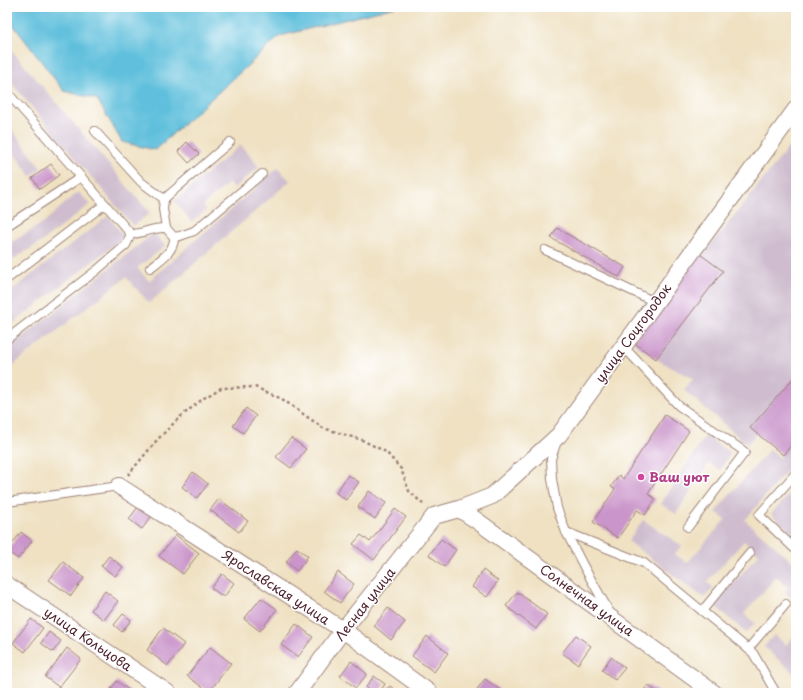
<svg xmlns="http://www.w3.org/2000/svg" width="803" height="700" font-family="'Playpen Sans',sans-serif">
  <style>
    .industrial { fill: #cfbdcf }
    .water { fill: #5ebfdc; stroke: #546f84 }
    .building { fill: #ca95ca }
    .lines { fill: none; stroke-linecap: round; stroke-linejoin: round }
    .lane-casing { stroke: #9c8076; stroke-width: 10 }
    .street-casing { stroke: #9c8076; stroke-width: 18 }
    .path { stroke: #9c8076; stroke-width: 2.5; stroke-dasharray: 3 3; stroke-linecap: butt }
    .lane { stroke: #fff; stroke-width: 8 }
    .street { stroke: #fff; stroke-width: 16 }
    .hotel-dot { fill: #d1479c; stroke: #fff; stroke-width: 1.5 }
    .labels { text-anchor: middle; stroke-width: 3; stroke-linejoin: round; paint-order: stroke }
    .street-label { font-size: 13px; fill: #4a1f2b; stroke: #fff }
    .hotel-label { font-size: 13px; font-weight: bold; fill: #b23c85; stroke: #fff; text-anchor: start }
  </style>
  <rect width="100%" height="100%" fill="#fff"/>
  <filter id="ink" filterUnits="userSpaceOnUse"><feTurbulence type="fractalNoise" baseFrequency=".025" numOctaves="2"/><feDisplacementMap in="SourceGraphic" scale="8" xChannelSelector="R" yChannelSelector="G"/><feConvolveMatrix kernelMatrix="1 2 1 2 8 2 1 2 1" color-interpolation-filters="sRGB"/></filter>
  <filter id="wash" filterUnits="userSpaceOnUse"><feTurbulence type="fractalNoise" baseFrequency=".012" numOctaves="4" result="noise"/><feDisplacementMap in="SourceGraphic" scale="16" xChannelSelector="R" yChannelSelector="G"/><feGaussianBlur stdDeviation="0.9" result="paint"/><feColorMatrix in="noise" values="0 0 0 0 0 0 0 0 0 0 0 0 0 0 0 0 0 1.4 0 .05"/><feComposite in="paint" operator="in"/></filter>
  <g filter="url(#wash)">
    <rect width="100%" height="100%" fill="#efe1c2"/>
    <g class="industrial">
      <path d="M7 45 150 213 133 226 7 78Z"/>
      <path d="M7 123 41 168 31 176 7 144Z"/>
      <path d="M793 142 796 145V460L745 520 796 565V602L785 592 788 587 776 577 744 614 755 623 746 633 714 605 759 554 744 541 707 582 714 588 704 598 628 541 643 520 682 546 675 554 687 563 725 520 716 511 770 449 780 458 782 455 757 433 747 444 684 390 693 379 656 359 633 342Z"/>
      <path d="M241 145 259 167 234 188 229 183 203 205 206 210 192 222 174 201Z"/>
      <path d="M278 168 290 181 149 303 126 277 7 370V349L154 233 165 246 137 268 149 281Z"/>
      <path d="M78 192 90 204 41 242 7 263V245L43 223Z"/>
      <path d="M108 216 124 237 7 328V294Z"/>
      <path d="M705 436 731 453 720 470 709 463 676 514 661 504Z"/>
      <path d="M796 487V537L771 514Z"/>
      <path d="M796 634V675L764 647 774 635 786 645Z"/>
    </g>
    <path class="water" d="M7 7H395L280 36 155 150 122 142 97 99 64 91 7 17Z"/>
    <g id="blocks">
      <g class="building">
        <path d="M187 142 199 154 189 163 178 151Z"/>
        <path d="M51 164 59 175 40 189 32 178Z"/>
        <path d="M557 228 625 267 619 277 551 238Z"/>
        <path d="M700 254 723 271 656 359 633 342Z"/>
        <path d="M796 375V440L783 455 750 428Z"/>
        <path d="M246 408 256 416 243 433 233 426Z"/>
        <path d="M665 415 689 431 648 494 656 499 645 515 637 510 618 538 593 522 615 489 611 487 619 475 623 479Z"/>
        <path d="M291 438 306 449 291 468 276 457Z"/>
        <path d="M193 472 208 484 197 498 182 487Z"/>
        <path d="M348 475 359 482 346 500 336 493Z"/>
        <path d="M369 491 386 503 375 519 358 507Z"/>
        <path d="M219 499 248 521 239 532 210 510Z"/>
        <path d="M138 507 151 517 142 529 129 519Z"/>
        <path d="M395 509 406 517 374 560 353 544 361 535 370 542Z"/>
        <path d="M21 532 32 541 18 559 7 551Z"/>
        <path d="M176 535 199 553 183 574 159 556Z"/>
        <path d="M441 539 456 550 444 567 429 555Z"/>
        <path d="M297 548 308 556 297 571 286 562Z"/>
        <path d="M109 556 123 567 115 576 101 566Z"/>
        <path d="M63 562 84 578 71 596 49 580Z"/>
        <path d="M483 570 498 581 487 597 472 587Z"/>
        <path d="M338 572 354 584 340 603 324 591Z"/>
        <path d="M222 574 234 583 224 597 211 588Z"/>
        <path d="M105 591 118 601 104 620 91 610Z"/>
        <path d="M517 592 547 614 536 629 506 606Z"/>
        <path d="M261 598 277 609 260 631 244 619Z"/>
        <path d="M388 608 405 622 391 640 374 626Z"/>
        <path d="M123 614 131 620 122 632 114 625Z"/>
        <path d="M31 619 43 628 25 652 13 643Z"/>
        <path d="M296 624 313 637 298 657 281 645Z"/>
        <path d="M163 628 184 644 168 666 147 650Z"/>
        <path d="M49 632 61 641 53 652 41 643Z"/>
        <path d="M576 635 591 646 578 664 562 653Z"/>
        <path d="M427 636 448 653 434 672 412 656Z"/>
        <path d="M210 647 231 663 209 692 187 676Z"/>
        <path d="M67 648 81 659 59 687 45 677Z"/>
        <path d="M611 657 625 668 615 680 602 670Z"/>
        <path d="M351 661 367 674 356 688 340 676Z"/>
        <path d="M374 676 385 684 379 693H373L366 687Z"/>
        <path d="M485 679 499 689 496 693H474Z"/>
        <path d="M117 681 130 691 128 693H108Z"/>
        <path d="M648 685 659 693H642Z"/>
        <path d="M390 686 399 693H385Z"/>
      </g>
    </g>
  </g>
  <g filter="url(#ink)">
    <use href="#blocks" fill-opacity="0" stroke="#9c8076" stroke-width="1"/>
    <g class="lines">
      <g class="lane-casing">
        <g id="lane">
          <path d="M7 92 131 234C143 234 153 227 166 228L174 237C175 251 160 260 150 268"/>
          <path d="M95 131 141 182 164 199"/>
          <path d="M7 226 81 177"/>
          <path d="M166 228 163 209 164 199 230 142"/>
          <path d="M174 237 180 236 194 231 262 174"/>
          <path d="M545 250 655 302"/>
          <path d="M7 279 105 204"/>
          <path d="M7 339 97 270 126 245 131 234"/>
          <path d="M623 346 679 406 745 452 688 527"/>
          <path d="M557 441 551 459 552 479 557 508 566 532 584 567 610 613"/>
          <path d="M796 473 759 515 796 550"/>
          <path d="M7 502 119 486"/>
          <path d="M566 532 644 563 753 653 776 693"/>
          <path d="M702 611 750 553"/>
          <path d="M748 649 786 604"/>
        </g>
      </g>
      <g class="street-casing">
        <g id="street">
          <path d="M119 486 343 630 430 693"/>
          <path d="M459 509 476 520 714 693"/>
          <path d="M7 585 168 693"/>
          <path d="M297 693 343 630 434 516 459 509 492 496 559 435 796 109"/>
        </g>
      </g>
      <path class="path" d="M128 475 157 440 180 417 204 398 221 388 255 387 282 399 323 428 362 440 386 452 401 469 409 491 424 505"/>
      <use href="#lane" class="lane"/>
      <use href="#street" class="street"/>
    </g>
  </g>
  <circle class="hotel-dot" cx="641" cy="477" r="4"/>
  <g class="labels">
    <g class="street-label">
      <text transform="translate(633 333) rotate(-54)" y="5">улица Соцгородок</text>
      <text transform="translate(276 587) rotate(33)" y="5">Ярославская улица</text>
      <text transform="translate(587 600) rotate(36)" y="5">Солнечная улица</text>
      <text transform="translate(365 604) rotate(-52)" y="5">Лесная улица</text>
      <text transform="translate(88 639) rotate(34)" y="5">улица Кольцова</text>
    </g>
    <g class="hotel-label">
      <text x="649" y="482">Ваш уют</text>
    </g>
  </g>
  <rect width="803" height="700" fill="none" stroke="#fff" stroke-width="24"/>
</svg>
